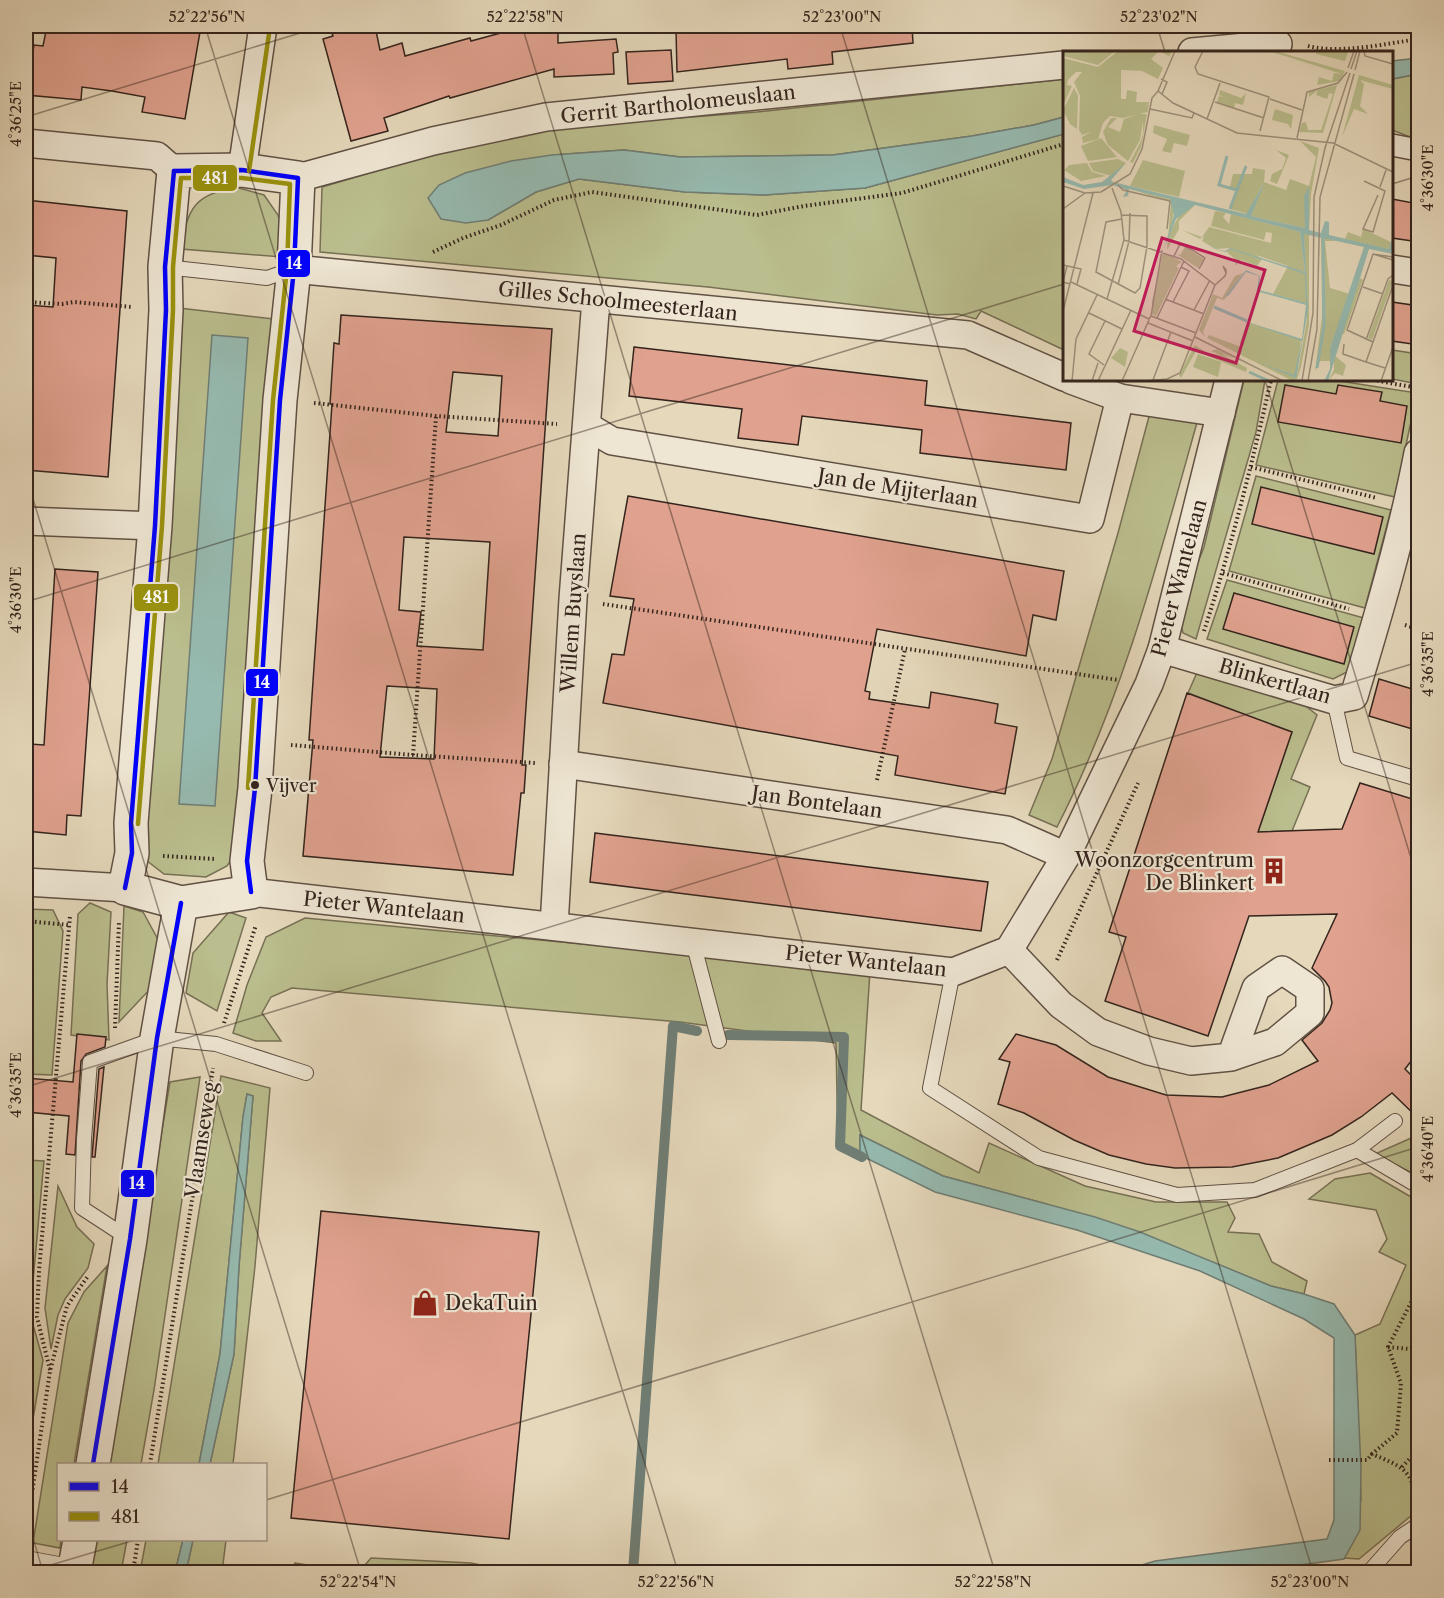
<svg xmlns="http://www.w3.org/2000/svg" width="1444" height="1598" font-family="'Libre Caslon Text',serif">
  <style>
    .green { fill: #babd8d; stroke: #777055; stroke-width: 1.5 }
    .water { fill: #96bab0; stroke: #6f7e75; stroke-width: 1.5 }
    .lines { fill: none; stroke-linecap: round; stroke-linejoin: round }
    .stream { stroke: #6f7e75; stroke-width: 10 }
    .building { fill: #e0a28f; stroke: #34241d; stroke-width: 1.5; fill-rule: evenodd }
    .service-casing { stroke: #605144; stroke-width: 16 }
    .pedestrian-casing { stroke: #605144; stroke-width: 24 }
    .minor-casing { stroke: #605144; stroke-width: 30 }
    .tertiary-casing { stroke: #605144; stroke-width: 36 }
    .path { stroke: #34241d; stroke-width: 4; stroke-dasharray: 1.5 3; stroke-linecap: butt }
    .service { stroke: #eee6d3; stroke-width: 14 }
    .pedestrian { stroke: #eee6d3; stroke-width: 21 }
    .minor { stroke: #eee6d3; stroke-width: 27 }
    .tertiary { stroke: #eee6d3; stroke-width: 33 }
    .bus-1-casing { stroke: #eee6d3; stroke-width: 9 }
    .bus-2-casing { stroke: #eee6d3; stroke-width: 9 }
    .bus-1 { stroke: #00f; stroke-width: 4.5 }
    .bus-2 { stroke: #9a920e; stroke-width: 4.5 }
    .ticks { fill: none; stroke: #34241d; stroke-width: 1.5; stroke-opacity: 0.45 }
    .bus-dot { fill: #34241d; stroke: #eee6d3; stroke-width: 2 }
    .labels { text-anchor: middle; stroke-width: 4.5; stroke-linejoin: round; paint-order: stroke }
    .bus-label { font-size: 18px; fill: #34241d; stroke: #eee6d3; text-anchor: start }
    .street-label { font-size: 20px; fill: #34241d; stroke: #eee6d3 }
    .poi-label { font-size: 20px; fill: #34241d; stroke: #eee6d3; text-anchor: end }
    .inset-river { fill: none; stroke: #96bab0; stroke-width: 3 }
    .inset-road { fill: none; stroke: #9e907c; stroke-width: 1.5 }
    .view { fill: #c2185b; fill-opacity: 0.15; stroke: #c2185b; stroke-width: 3 }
    .inset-edge { fill: none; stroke: #34241d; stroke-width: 3 }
    .line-badge { stroke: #eee6d3; stroke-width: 2 }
    .badge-label { font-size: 16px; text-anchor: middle; font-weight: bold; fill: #fff }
    .neatline { fill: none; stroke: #34241d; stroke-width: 2 }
    .ticks-label { font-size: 15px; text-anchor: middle; fill: #34241d }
  </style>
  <rect width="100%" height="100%" fill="#e5d8bb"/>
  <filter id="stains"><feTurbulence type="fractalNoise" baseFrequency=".00333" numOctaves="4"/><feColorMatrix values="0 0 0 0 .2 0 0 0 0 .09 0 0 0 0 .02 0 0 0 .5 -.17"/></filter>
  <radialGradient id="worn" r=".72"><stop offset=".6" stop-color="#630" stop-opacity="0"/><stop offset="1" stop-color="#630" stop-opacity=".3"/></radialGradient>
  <g class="green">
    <path d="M1418 74V140L1392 130V79Z"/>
    <path d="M1064 79V117L1034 125 972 136 833 155 680 157 624 150 552 155 488 220 536 192 579 179 685 192 764 195 865 188 1064 134V350L981 311 976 319 958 314 937 315 708 287 320 252 322 187 511 131 757 112Z"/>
    <path d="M239 188 264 195 278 215 282 229V257L181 249C187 209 195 192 239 188Z"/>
    <path d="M179 308 282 320 240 847 227 866 206 877 164 874 142 857Z"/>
    <path d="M1392 350 1418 354V384L1392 379Z"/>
    <path d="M1244 380H1265L1256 432 1196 639 1183 633 1178 614 1204 547Z"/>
    <path d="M1278 380H1333L1417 393 1395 497 1256 465Z"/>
    <path d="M1151 409 1198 419C1159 558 1123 698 1057 827L1029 815 1052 759 1118 533Z"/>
    <path d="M1256 476 1391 510 1365 608 1229 571Z"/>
    <path d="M1227 580 1364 618 1349 671 1333 679 1207 639Z"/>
    <path d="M1199 668 1297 699 1317 715 1291 779 1310 787 1292 831 1258 832 1292 732 1188 693Z"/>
    <path d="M90 903 111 912 107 984 109 1040 71 1035 78 914Z"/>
    <path d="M124 906 143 912 161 945 154 985 119 1022Z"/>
    <path d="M26 909 53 910 63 931 52 1075 26 1074Z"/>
    <path d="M229 912 246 918 217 1011 186 993 193 953Z"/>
    <path d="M305 918 870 971 861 1110 979 1173 989 1143 1085 1186 1156 1202H1227L1235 1218 1228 1232 1259 1234 1272 1262 1307 1281 1304 1294 1271 1286 1212 1262 1043 1203 943 1176 860 1135V1155L838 1149 836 1043 680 1022 292 988 271 997 262 1013 281 1041H256L233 1033 247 985 266 937Z"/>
    <path d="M221 1076 270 1088 255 1266 233 1464H210L234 1354 239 1266 253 1096 247 1094 243 1117 220 1354 199 1464H158Z"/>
    <path d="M200 1077 154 1390 141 1464H107L170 1082Z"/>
    <path d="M1418 1135V1176L1375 1154Z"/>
    <path d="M26 1160 44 1161 30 1314 43 1360 26 1460Z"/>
    <path d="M1370 1173 1418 1201V1510L1359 1559 1344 1558 1361 1500 1355 1335 1380 1324 1406 1265 1379 1252 1387 1239 1376 1210 1309 1199 1335 1179Z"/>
    <path d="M58 1186 77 1227 94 1244 88 1268 65 1299 58 1315 51 1349 45 1308Z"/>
    <path d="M107 1266 74 1464H58V1540H61L60 1548 33 1543 68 1323 84 1292Z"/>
    <path d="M95 1540H127L121 1572H90Z"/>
    <path d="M146 1540H183L175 1572H140Z"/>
    <path d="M193 1540H226L222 1572H186Z"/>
    <path d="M371 1558 471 1563 515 1572H586H359Z"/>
    <path d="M295 1563 350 1572H290Z"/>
  </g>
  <g class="water">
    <path d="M1418 58V74L1392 79V61Z"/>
    <path d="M1064 117V134L865 188 764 195 685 192 579 179 536 192 488 220 466 223 441 219 428 198 439 185 465 173 511 161 552 155 624 150 680 157 833 155 972 136 1034 125Z"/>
    <path d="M212 335 248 338 215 806 179 804Z"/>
    <path d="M247 1094 253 1096 239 1266 234 1354 210 1464H199L220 1354 243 1117Z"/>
    <path d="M860 1135 943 1176 1095 1217 1140 1232 1271 1286 1304 1294 1334 1304 1355 1335 1361 1469 1360 1530 1344 1559 1249 1572H1136L1142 1565 1155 1561 1327 1539 1334 1520V1338L1304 1319 1200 1271 1077 1230 935 1192 860 1155Z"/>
    <path d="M183 1540H193L186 1572H175Z"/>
  </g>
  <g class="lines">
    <g class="stream">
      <path d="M728 1035 844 1037 840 1146 862 1157"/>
      <path d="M633 1572 673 1026 697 1031"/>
    </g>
  </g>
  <g class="building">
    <path d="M47 26H85L111 30 112 26H201L185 119 142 112 145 97 112 91 82 87 81 100 26 95V57L32 58 34 45 43 46Z"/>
    <path d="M329 26H375L380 50 402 43 405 56 470 38 471 41 527 26H558V43L616 39 618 52 613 53 614 74 554 77V69L450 98 449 96 384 118 388 131 351 141 323 39 333 36Z"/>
    <path d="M693 26H734L735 32 796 26H912L913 43 832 52 833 64 788 69 787 59 677 72 676 30 693 29Z"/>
    <path d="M671 50 673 81 628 84 626 52Z"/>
    <path d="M1392 199 1419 204V242L1392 238Z"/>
    <path d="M26 200 127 211 108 477 26 470V327L27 305 53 307 56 258 26 255Z"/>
    <path d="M1392 302 1419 306V345L1392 341Z"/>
    <path d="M341 315 552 329 522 765H526L524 793H521L513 875 303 856 313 740H309L332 404H330L334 343 339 344ZM453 372 502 376 498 436 446 432ZM404 537 490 542 483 650 417 646 421 612 399 610ZM387 686 437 689 434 759 380 757Z"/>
    <path d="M634 347 927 381 925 405 1071 423 1066 470 920 453 922 430 802 416 798 445 738 438 742 409 629 396Z"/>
    <path d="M1285 385 1336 394 1338 385 1382 392 1380 401 1407 406 1401 443 1278 422Z"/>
    <path d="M1261 487 1383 517 1374 554 1252 524Z"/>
    <path d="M628 496 1064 571 1056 620 1033 615 1026 656 877 629 865 691 870 692 869 699 929 708 931 692 977 700 998 704 995 723 1017 727 1005 794 895 775 898 756 603 703 612 654 624 655 634 599 610 596Z"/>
    <path d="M55 569 98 572 81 816 67 815 66 835 26 831V788L30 744 44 745Z"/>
    <path d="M1234 593 1354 627 1344 664 1223 629Z"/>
    <path d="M1379 679 1419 691V731L1369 716Z"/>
    <path d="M1187 693 1292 732 1258 832 1342 829 1360 783 1419 801V1051L1405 1069 1419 1083V1119L1392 1093 1361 1117 1332 1135 1278 1158 1232 1167 1175 1168 1146 1164 1109 1155 1074 1140 1024 1113 998 1104 1010 1062 999 1059 1016 1034 1056 1045 1108 1077 1166 1095 1222 1097 1269 1085 1318 1061 1302 1040 1322 1023 1330 1010 1332 1003 1329 987 1325 981 1312 968 1337 914 1249 916 1208 1036 1105 1001 1126 937 1109 932Z"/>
    <path d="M595 833 988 882 981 931 590 882Z"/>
    <path d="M77 1034 106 1037 105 1047 86 1054 81 1061 75 1155 66 1154 69 1116 26 1112V1078L73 1082Z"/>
    <path d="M104 1067 95 1157H92L99 1069Z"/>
    <path d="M321 1211 539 1232 509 1539 291 1518Z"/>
  </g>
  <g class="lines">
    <g class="service-casing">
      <g id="service">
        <path d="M165 267 267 278 293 269"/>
        <path d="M1334 700 1347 758 1418 779"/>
        <path d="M693 942 719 1041"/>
        <path d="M953 972 930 1088 1039 1158 1177 1195 1255 1190 1357 1150 1395 1121"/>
        <path d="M1357 1150 1418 1186"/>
        <path d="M128 1238 82 1208 84 1139 90 1062 157 1038 216 1044 306 1073"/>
        <path d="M26 1558 75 1567"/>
        <path d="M1369 1572 1400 1537 1418 1525"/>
      </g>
    </g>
    <g class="pedestrian-casing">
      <path id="pedestrian" d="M1392 145 1418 150"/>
    </g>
    <g class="minor-casing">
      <g id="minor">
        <path d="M1192 52 1278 44"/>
        <path d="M26 143 157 156 174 171"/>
        <path d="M242 170 263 26"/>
        <path d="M298 178 433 141 546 117 1064 65"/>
        <path d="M294 269 968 335 1064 377"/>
        <path d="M1392 269 1418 273"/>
        <path d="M1071 380 1120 398 1221 413"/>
        <path d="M587 426 612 441 1090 519 1120 398"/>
        <path d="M26 521 155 526"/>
        <path d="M1162 649 1334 700 1354 696C1378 616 1402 536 1418 453"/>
        <path d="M563 764 1007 830 1066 856"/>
        <path d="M26 882 125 888"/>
        <path d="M251 892 953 972 1009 950 1066 856 1149 684 1162 649 1229 380"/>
        <path d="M554 926 573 599 596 299"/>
        <path d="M1009 950 1061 1005 1098 1032 1149 1051 1191 1061 1231 1057 1275 1042 1310 1013V989L1282 970 1256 988 1231 1057"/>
      </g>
    </g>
    <g class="tertiary-casing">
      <g id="tertiary">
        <path d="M242 170 298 178 294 269 280 400 255 788 247 861 251 892 181 903 125 888 132 853 131 823 155 526 166 310 165 267 174 171Z"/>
        <path d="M93 1464 130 1239 157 1038 181 903"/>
        <path d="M74 1572 80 1540"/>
      </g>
    </g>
    <g class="path">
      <path d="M1308 46C1341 54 1385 44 1418 39"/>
      <path d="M433 252 463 238 501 225 554 200 592 192 757 215 804 206 902 193 1064 144"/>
      <path d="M26 302 62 304 74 302 132 307"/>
      <path d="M1373 380 1418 388"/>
      <path d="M314 403 436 416 557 424"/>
      <path d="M1251 467 1377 498"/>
      <path d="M1223 573 1349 609"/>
      <path d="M603 604 1118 680"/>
      <path d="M1405 625 1418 629"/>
      <path d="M1204 631C1231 548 1252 464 1271 380"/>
      <path d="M291 745 413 755 535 763"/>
      <path d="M413 755 436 416"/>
      <path d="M877 780 905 649"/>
      <path d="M163 856 215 859"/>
      <path d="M26 921 69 925"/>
      <path d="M1057 960 1138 783"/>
      <path d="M224 1023 256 925"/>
      <path d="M115 1028 119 921"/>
      <path d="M1388 1347 1410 1349 1418 1345"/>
      <path d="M50 1370 37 1317 39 1271 70 916"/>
      <path d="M1329 1460H1367L1372 1454"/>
      <path d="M150 1464 213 1068"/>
      <path d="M1402 1467 1418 1450"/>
      <path d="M1416 1504C1414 1469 1400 1466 1372 1454L1397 1433 1401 1383 1388 1347 1418 1289"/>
      <path d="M26 1534 50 1371 67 1306 88 1276"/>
      <path d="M133 1572 138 1540"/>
    </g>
    <use href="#service" class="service"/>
    <use href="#pedestrian" class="pedestrian"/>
    <use href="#minor" class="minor"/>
    <use href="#tertiary" class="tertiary"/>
    <g class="bus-1-casing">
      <g id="bus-1">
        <path d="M174 171 242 170 298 178 294 269 280 400 255 788 247 861 251 892"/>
        <path d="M125 888 132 853 131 823 155 526 166 310 165 267 174 171"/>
        <path d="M93 1464 130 1239 157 1038 181 903"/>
      </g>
    </g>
    <g class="bus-2-casing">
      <g id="bus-2">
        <path d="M249 171 270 27"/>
        <path d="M138 824 162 526 173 310V267L181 178H242L290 184 287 268 273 400 248 788"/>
      </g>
    </g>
    <use href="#bus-1" class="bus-1"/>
    <use href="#bus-2" class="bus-2"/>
  </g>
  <path class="ticks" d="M205 26 678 1572M522 26 995 1572M840 26 1313 1572M1157 26 1165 52M26 117 323 26M1392 184 1418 176M1265 380 1418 881M26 476 361 1572M26 602 1064 284M26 1087 1418 662M266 1500 1418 1147M26 1514 43 1572M27 1572 135 1540"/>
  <defs>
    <g id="building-bare" transform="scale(2.07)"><path d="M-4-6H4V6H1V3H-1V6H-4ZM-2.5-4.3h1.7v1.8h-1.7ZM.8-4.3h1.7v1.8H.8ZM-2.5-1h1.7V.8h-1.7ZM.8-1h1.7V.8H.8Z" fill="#8f2418" stroke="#eee6d3" stroke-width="2.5" paint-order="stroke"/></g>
    <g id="shop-bare" transform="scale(2.07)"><path d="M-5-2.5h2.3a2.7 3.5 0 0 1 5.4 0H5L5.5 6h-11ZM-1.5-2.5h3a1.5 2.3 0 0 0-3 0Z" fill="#8f2418" stroke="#eee6d3" stroke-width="2.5" paint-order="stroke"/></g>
  </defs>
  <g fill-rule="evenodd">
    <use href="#building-bare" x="1274" y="871"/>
    <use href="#shop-bare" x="425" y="1303"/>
  </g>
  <circle class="bus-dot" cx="255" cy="785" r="5"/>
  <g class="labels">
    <g class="bus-label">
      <text x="266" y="792">Vijver</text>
    </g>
    <g class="street-label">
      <text transform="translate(678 104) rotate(-6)" y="7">Gerrit Bartholomeuslaan</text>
      <text transform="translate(618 301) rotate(6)" y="7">Gilles Schoolmeesterlaan</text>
      <text transform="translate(898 488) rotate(9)" y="7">Jan de Mijterlaan</text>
      <text transform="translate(1179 578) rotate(-75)" y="7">Pieter Wantelaan</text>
      <text transform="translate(573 613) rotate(-86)" y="7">Willem Buyslaan</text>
      <text transform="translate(1275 681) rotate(16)" y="7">Blinkertlaan</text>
      <text transform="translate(817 802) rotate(8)" y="7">Jan Bontelaan</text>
      <text transform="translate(384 907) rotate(6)" y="7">Pieter Wantelaan</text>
      <text transform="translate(866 961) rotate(6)" y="7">Pieter Wantelaan</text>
      <text transform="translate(201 1140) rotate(-81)" y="7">Vlaamseweg</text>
    </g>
    <g class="poi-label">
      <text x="1254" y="867">Woonzorgcentrum<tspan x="1254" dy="23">De Blinkert</tspan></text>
      <text x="445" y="1310" text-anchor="start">DekaTuin</text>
    </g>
  </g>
  <g transform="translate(1063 51)">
    <rect width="330" height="330" fill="#e5d8bb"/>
    <path d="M0 0H52L35 14 0 5ZM55 0H110L106 5 96 0 88 8 100 17 95 28 79 20 58 19V48H63L64 39 74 41 73 51H86L85 61 60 67 47 65 40 72 35 88 20 92 19 86 28 81 19 84 16 79 17 45 11 31 19 21H13L5 29 4 34 9 35 0 55V7L35 16ZM206 0H212L282 20 277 30 254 34 256 26 269 30 271 22 279 23ZM254 0H282L285 1 282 10 253 3ZM296 24 330 34V38L297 29 301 33 297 55 305 63 291 58 279 86ZM274 34 260 82 236 81 239 72 243 71 245 79H258L270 43 266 42 264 48 253 44 255 39 246 46V41ZM11 37 15 44 14 78 7 73 0 59ZM157 39 178 47 183 42 180 54 172 52 171 57 154 51 156 45 162 46 156 44ZM212 58 230 64 228 78 225 73 209 69ZM76 63H84L78 96 70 112 67 111 78 90 80 82V70L77 89 65 110 45 94 40 81 48 67H54L45 76 57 81 61 68ZM91 74 127 84 124 95 111 92 108 102 99 100 104 88 90 82ZM38 87 54 106 25 110 18 95ZM237 90 256 97 248 143 246 179 245 145 242 177 188 165 201 131 185 163 167 158 178 130 174 138 167 136 170 123H189L190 117 202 119 201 131 223 139 227 128 246 135 253 106ZM213 99 226 104 214 133 207 130 209 123 219 118 223 107ZM55 108 63 112 49 125 30 120 26 112ZM80 109 122 120 116 146 67 135ZM24 112 29 121 43 125 18 130 1 119 6 114ZM67 138 107 148 109 152 111 159 108 179 116 165 132 154 116 170V178L104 199 108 151ZM152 160 163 162 160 166 166 173 168 163 237 181 242 221 226 217 243 223V252L210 243 225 215 193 204 199 208 194 215 178 209 172 215 173 209 164 201 167 197 153 198 139 190 141 185 137 188 119 179 139 186 146 176 208 192 209 182 203 181 201 189 148 175ZM300 178 328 191 326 198 282 188 285 181 298 186ZM246 181V273L238 316 234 328 230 330 144 287 146 284 181 297 177 292 184 271 238 289 234 324 244 269 241 183ZM258 185 273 190H262L267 237 287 243 267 297V310H257L252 320 259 266ZM122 196 141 208 135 217 113 203 117 204ZM100 201 119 211 113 215 116 217 93 265 89 263V250ZM180 222 161 249 154 247 140 281 142 286 136 279 150 243 159 247 172 225ZM297 227 300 229 281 283 277 282ZM326 229 330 230 309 289 305 287ZM132 294 144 302 157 304 148 300 154 298 171 307 158 303 184 317 183 321 133 300 118 327 116 324ZM57 297 65 301 62 316 48 307ZM135 303 158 311 155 326 130 316ZM271 304 283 314 280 325 272 322 265 330 271 319Z" fill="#babd8d"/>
    <path d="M63 112 48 129 50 131 183 163 202 131 188 165 242 177 241 145 246 135V179L258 182 262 170 266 171V184L326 198 330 184V203L306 198 265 330H261L267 318V297L301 196 241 183 245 259 233 327 197 312 231 324 239 290 203 278 184 271 239 288 243 254 197 241 194 238 196 225 183 221 166 244 161 247 183 219 197 225 196 239 243 252 242 223 167 198 163 201 152 198 142 192 153 198 162 200 167 197 242 221 237 181 132 154 113 168 101 198 111 164 107 148 66 138 65 145 60 146 64 139 50 134 21 138 0 131V126L20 134 39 131Z" fill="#96bab0"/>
    <path class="inset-river" d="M164 105 156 134 174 139M167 158 183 115M151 256 184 270M254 317 261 275 260 184M186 321 206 330"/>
    <path class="inset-road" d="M140 0 132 16 135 23 206 46 197 80M301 0 302 5 330 13M285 17 291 0M288 18 294 0M292 19 297 0M98 28 104 31 99 43M95 40 112 0M207 48 239 59M152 51 201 67M87 58 129 67 131 62M144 68 157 32M234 87 244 41 275 32 284 21M301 130 322 140 310 181 300 178 315 144M55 134 60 139 107 150 104 178M0 135 22 142 38 141 67 123 79 98 89 47 95 40 110 52 174 82 270 92 330 121M317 136 323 119M0 158 22 142M58 164 84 165V195L77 237 72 242 33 221 43 171 59 168M61 189 118 208 152 234 117 322 104 328 82 330M310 203 330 209M111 205 117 193 131 200 142 207 136 218M0 214 18 218 14 233M4 215 0 231 7 233M8 231 86 268 88 265 133 282M55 234 66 190 67 162M152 234 162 225 163 222V219L160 215 163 222M300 236 320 243M44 248 61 189 58 161 49 137M102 248 141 263M110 251 126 220 118 216M131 259 147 229M0 260 30 142M26 262 59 278M88 265 99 199M94 267 121 210M85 272 130 290M132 286 220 330M303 289 325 228 330 224M310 291 284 279 310 203 330 206M281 293 280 303 303 311M41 314 26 303 42 270M322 317 303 311 330 234M90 329 108 281M9 330 13 288 34 244M29 330 35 312M35 330 68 259M59 330 86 269M239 330 250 262 251 146 262 97 287 22M245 330 254 278 257 146 291 23M318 330 330 296"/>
    <path class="view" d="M99 187 202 219 173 312 71 280Z"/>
    <rect width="330" height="330" class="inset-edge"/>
  </g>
  <g class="line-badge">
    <rect x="192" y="164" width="46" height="28" rx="6" fill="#9a920e"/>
    <rect x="277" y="249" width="34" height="29" rx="6" fill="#00f"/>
    <rect x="133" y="583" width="46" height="29" rx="6" fill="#9a920e"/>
    <rect x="245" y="668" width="34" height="29" rx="6" fill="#00f"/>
    <rect x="120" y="1169" width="35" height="29" rx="6" fill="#00f"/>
  </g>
  <g class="badge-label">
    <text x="215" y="184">481</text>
    <text x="294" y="269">14</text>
    <text x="156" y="603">481</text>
    <text x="262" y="688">14</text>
    <text x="137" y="1189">14</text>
  </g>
  <rect width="1444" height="1598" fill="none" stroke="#e5d8bb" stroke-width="66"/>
  <rect x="57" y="1463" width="210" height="78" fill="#eee6d3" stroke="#a4988a" stroke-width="1.5"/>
  <rect x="69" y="1482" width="30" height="9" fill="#0000ff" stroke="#a4988a" stroke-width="1.5"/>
  <text x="111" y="1493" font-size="18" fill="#34241d">14</text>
  <rect x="69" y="1512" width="30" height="9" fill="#9a920e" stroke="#a4988a" stroke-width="1.5"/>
  <text x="111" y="1523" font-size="18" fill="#34241d">481</text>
  <rect x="33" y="33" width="1378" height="1532" class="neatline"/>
  <g class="ticks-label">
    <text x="207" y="22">52°22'56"N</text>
    <text x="525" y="22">52°22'58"N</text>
    <text x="842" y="22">52°23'00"N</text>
    <text x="1159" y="22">52°23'02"N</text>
    <text transform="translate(16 114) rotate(-90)" y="5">4°36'25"E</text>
    <text transform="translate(1428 178) rotate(-90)" y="5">4°36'30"E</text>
    <text transform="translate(16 600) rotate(-90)" y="5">4°36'30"E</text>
    <text transform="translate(1428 664) rotate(-90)" y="5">4°36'35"E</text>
    <text transform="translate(16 1085) rotate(-90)" y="5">4°36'35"E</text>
    <text transform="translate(1428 1149) rotate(-90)" y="5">4°36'40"E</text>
    <text x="358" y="1587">52°22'54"N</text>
    <text x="676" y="1587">52°22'56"N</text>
    <text x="993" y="1587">52°22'58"N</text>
    <text x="1310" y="1587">52°23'00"N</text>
  </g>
  <rect width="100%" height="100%" filter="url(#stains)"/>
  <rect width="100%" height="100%" fill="url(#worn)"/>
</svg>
